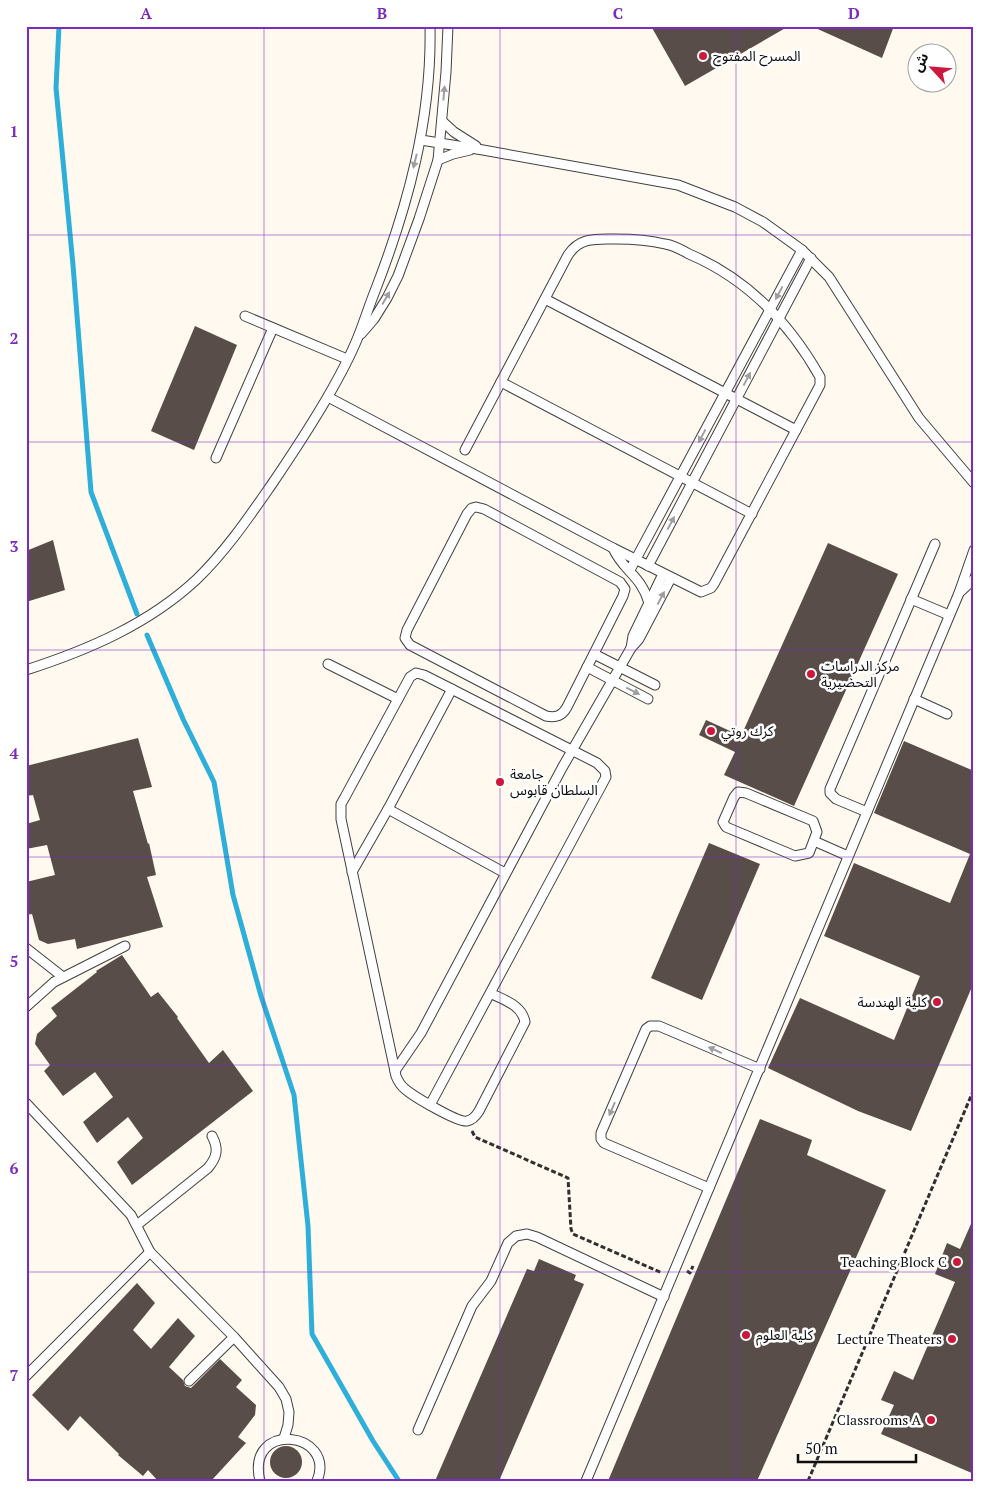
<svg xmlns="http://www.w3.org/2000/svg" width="1000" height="1507" font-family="'PT Serif','Noto Sans Arabic',serif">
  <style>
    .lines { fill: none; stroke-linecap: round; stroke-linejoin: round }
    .stream { stroke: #2eafda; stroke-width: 5 }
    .building { fill: #584d49 }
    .lane-casing { stroke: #414141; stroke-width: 11 }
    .path { stroke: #303030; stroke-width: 3; stroke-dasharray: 5 2.5; stroke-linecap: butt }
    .lane { stroke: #fff; stroke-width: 9 }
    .oneway { fill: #9f9f9f }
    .grid { fill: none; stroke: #7b2cbf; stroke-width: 1; stroke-opacity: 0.55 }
    .poi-dot { fill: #cc183c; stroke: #fff; stroke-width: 2 }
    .labels { text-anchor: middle; stroke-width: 5; stroke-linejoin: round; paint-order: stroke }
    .poi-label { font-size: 14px; fill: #0e0e0e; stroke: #fff; text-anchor: start }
    .neatline { fill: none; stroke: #7b2cbf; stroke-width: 2 }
    .grid-label { font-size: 16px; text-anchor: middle; font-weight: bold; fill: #7b2cbf }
  </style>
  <rect width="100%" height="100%" fill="#fff9ef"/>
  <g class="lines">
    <g class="stream">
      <path d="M59 26 56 88 73 265 91 492 137 614"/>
      <path d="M147 635 183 719 214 782 233 895 261 996 294 1095 308 1226 312 1334 373 1441 399 1481"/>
    </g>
  </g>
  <g class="building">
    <path d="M651 26H789L685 86Z"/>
    <path d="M811 26H894L882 58Z"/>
    <path d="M195 326 237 345 194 450 151 431Z"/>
    <path d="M53 540 65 590 26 602V551Z"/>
    <path d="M828 543 898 574 794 806 724 775 735 752 699 735 706 720 741 736Z"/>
    <path d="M138 738 152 787 133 791 148 844 149 843 156 875 147 877 163 927 77 949 75 939 48 944 39 940 32 914 26 915V882L55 875 47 845 26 849V824L40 820 33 795 26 796V766Z"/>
    <path d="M904 741 974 771V982L911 1131 858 1111 768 1068 800 998 894 1040 901 1023 920 976 824 936 854 863 950 903 970 854 874 813Z"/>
    <path d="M709 843 760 864 702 1000 651 978Z"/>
    <path d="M122 955 151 997 158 992 178 1017 177 1018 209 1063 223 1050 253 1091 132 1185 117 1162 143 1138 128 1117 97 1143 83 1122 113 1097 95 1072 63 1096 44 1071 50 1065 35 1044 37 1034 57 1016 51 1008 97 972 96 971Z"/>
    <path d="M760 1119 812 1140 807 1155 886 1190 757 1481H608Z"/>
    <path d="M974 1217V1474L881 1434 894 1405 881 1400 894 1371 913 1380 955 1282 935 1274 947 1243 960 1249Z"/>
    <path d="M539 1259 576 1275 574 1280 584 1284 499 1481H435L527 1269 534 1271Z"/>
    <path d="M137 1283 155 1303 133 1330 151 1349 178 1318 195 1336 169 1367 183 1380 185 1386 191 1388 220 1359 242 1380 236 1387 256 1405 255 1415 238 1437 246 1443 211 1481H158L148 1470 143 1476 118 1455 119 1454 80 1416 68 1431 32 1395Z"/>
    <circle cx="286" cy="1462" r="16"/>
  </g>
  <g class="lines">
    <g class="lane-casing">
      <g id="lane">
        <path d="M442 121 454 132 476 146"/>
        <path d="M421 140 483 150 678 185 735 207 763 222 802 250 829 277 919 418 974 483"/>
        <path d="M438 160 453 154 470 150"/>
        <path d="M545 299 796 430"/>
        <path d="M245 316 347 359"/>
        <path d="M361 334 374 319 387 298 398 276 419 219 438 160 446 72 448 26"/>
        <path d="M501 382 752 514"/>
        <path d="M328 397 613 548 701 592 711 588 714 584 820 385V377C789 322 748 279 689 254 682 250 673 245 665 244 649 240 631 239 615 239 596 239 580 237 568 255L465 450"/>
        <path d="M216 458 273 328"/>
        <path d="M476 507 484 509 620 582 625 589 623 596 567 707C562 716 556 718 546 716L410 645 405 638 407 630 467 514 472 508Z"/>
        <path d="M613 548C623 571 641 575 649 603"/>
        <path d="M648 566 811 258"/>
        <path d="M630 570 802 250"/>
        <path d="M959 593 974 579"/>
        <path d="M911 599 949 615"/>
        <path d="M631 648 633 636 663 574"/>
        <path d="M594 654 655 685"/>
        <path d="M328 664 398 699"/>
        <path d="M587 667 648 699"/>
        <path d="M26 670C88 650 149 624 197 579 226 551 249 517 272 484 291 456 310 427 327 398 338 379 350 357 358 337 364 322 369 306 375 291 408 206 432 118 430 26"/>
        <path d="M914 699 947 714"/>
        <path d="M738 792 746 793 813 821 817 832 809 853 795 856 726 827 723 822 734 797Z"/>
        <path d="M388 809 505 873"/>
        <path d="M867 812 836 799 830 793V789L935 544"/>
        <path d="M814 841 848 856"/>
        <path d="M352 872 388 809 452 689"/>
        <path d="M26 948 63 977"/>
        <path d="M26 1007 54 982 125 946"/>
        <path d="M395 1071 421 1033 562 768 631 648 639 639 671 578"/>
        <path d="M26 1103 131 1215 150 1252 234 1337 279 1387 286 1399 289 1412 288 1425 284 1438"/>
        <path d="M430 1105 606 777 605 771 597 763 424 675 416 673 410 677 345 797 341 804V819L396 1076C398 1081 400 1085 405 1089 413 1096 458 1123 467 1121 473 1120 476 1116 479 1111L525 1022C522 1005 504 1000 490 993"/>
        <path d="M709 1188 604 1143 601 1139V1133L646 1029 650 1026H659L760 1069"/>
        <path d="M137 1225 208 1168C217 1157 219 1149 212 1136"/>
        <path d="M26 1376 150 1252"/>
        <path d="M189 1381 234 1337"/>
        <path d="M418 1430 472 1306 491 1281 508 1243 516 1236 527 1234 537 1237 664 1297"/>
        <path d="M260 1481C245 1420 337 1431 317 1481"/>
        <path d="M586 1481 959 593 974 550"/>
      </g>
    </g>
    <g class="path">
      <path d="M472 1131 475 1137 568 1178 571 1229 573 1234 662 1273"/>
      <path d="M687 1271 690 1273 693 1266"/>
      <path d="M808 1481 974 1089"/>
    </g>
    <use href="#lane" class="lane"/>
  </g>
  <defs><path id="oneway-solid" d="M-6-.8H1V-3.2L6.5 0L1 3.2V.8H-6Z" transform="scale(1.25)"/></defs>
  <g class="oneway">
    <use href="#oneway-solid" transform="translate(444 93) rotate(-85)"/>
    <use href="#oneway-solid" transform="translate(415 161) rotate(104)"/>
    <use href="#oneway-solid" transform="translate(779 293) rotate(118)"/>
    <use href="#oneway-solid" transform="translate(386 298) rotate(-60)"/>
    <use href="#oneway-solid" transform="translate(747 379) rotate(-62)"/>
    <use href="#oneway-solid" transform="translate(702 436) rotate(118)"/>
    <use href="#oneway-solid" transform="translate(671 523) rotate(-62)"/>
    <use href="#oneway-solid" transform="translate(661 598) rotate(-62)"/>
    <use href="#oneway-solid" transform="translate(633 691) rotate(27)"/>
    <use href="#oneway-solid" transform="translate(715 1050) rotate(-156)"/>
    <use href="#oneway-solid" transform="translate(612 1109) rotate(113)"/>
  </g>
  <path class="grid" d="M264 26V1481M500 26V1481M736 26V1481M26 235H974M26 442H974M26 650H974M26 857H974M26 1065H974M26 1272H974"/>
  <g class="poi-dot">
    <circle cx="703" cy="56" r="5"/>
    <circle cx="811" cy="674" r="5"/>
    <circle cx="711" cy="731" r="5"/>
    <circle cx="500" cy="782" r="5"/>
    <circle cx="937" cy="1002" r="5"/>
    <circle cx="957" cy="1262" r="5"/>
    <circle cx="746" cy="1335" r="5"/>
    <circle cx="952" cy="1339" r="5"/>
    <circle cx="931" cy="1420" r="5"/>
  </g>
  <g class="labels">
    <g class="poi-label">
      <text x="713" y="61">المسرح المفتوح</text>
      <text x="821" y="671">مركز الدراسات<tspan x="821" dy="16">التحضيرية</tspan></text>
      <text x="721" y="736">كرك روتي</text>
      <text x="510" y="779">جامعة<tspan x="510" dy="16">السلطان قابوس</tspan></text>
      <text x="927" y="1007" text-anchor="end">كلية الهندسة</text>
      <text x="947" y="1267" text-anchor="end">Teaching Block C</text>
      <text x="756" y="1340">كلية العلوم</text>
      <text x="942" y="1344" text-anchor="end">Lecture Theaters</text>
      <text x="921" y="1425" text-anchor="end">Classrooms A</text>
    </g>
  </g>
  <rect width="1000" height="1507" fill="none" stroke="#ffffff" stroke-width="55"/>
  <g transform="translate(932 68) rotate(296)"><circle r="24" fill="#ffffff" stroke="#9f9f9f"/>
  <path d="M0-4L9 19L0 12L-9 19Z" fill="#cc183c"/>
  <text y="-8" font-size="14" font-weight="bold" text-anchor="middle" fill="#0e0e0e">ش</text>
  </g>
  <path d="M798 1454v8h118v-8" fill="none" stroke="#0e0e0e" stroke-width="2.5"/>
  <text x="805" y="1454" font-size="15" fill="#0e0e0e" stroke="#ffffff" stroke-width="4" paint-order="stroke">50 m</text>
  <rect x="28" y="28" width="944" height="1452" class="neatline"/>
  <g class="grid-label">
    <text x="146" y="19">A</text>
    <text x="382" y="19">B</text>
    <text x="618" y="19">C</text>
    <text x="854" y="19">D</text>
    <text x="14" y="137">1</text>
    <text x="14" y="344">2</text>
    <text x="14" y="552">3</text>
    <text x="14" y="759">4</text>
    <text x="14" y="967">5</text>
    <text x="14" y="1174">6</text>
    <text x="14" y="1381">7</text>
  </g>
</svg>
